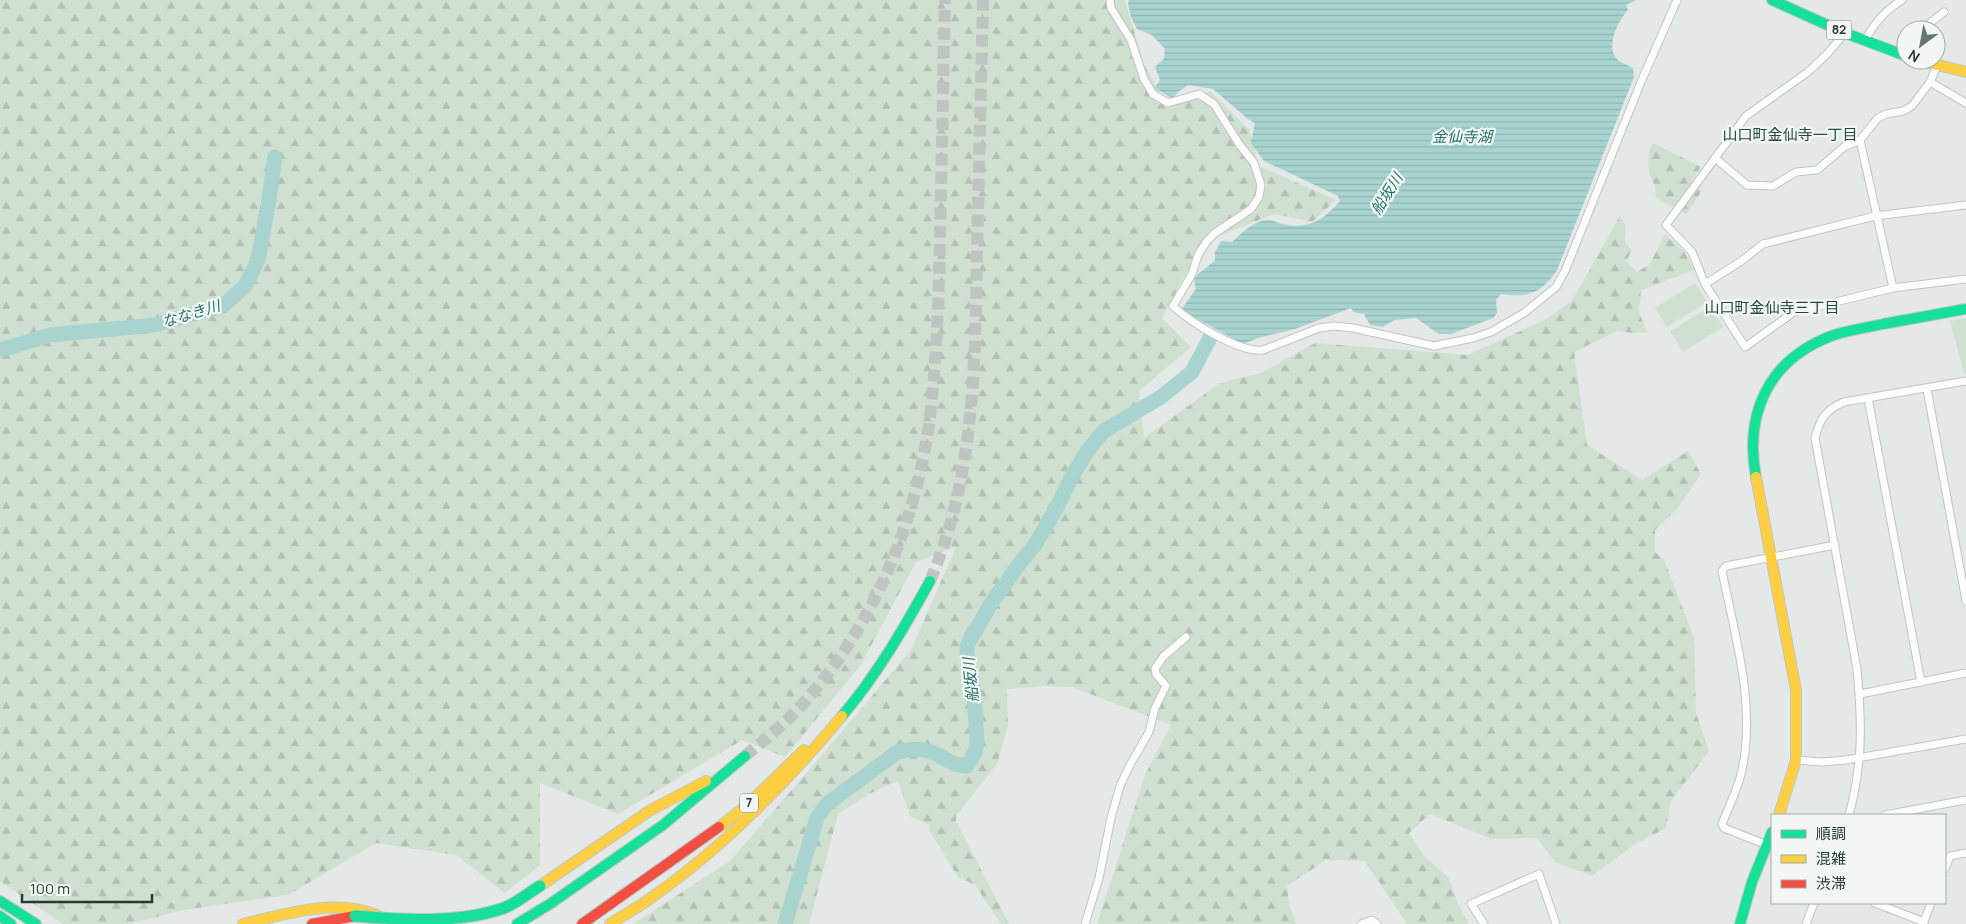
<svg xmlns="http://www.w3.org/2000/svg" width="1966" height="924" font-family="Manrope,'Noto Sans JP',sans-serif">
  <style>
    .forest { fill: url(#forest-firs) }
    .green { fill: #cfe0d0 }
    .water { fill: url(#water-rules) }
    .lines { fill: none; stroke-linecap: round; stroke-linejoin: round }
    .river { stroke: #a8d3cf; stroke-width: 15 }
    .highway-tunnel { stroke: #bec5c1; stroke-width: 12; stroke-dasharray: 12 6; stroke-linecap: butt }
    .street-casing { stroke: #c1c5c3; stroke-width: 9 }
    .fast-casing { stroke: #c0c6c3; stroke-width: 12 }
    .slow-casing { stroke: #c0c6c3; stroke-width: 12 }
    .jam-casing { stroke: #c0c6c3; stroke-width: 12 }
    .street { stroke: #fbfcfb; stroke-width: 7 }
    .fast { stroke: #16e098; stroke-width: 10 }
    .slow { stroke: #ffcf43; stroke-width: 10 }
    .jam { stroke: #f24e42; stroke-width: 10 }
    .fast-bridge-casing { stroke: #bdc4c1; stroke-width: 13; stroke-linecap: butt }
    .fast-bridge { stroke: #16e098; stroke-width: 11 }
    .labels { text-anchor: middle; stroke-width: 4.5; stroke-linejoin: round; paint-order: stroke }
    .shield { fill: #f2f7f3; stroke: #62736a; stroke-width: 1 }
    .shield-label { font-size: 12px; font-weight: bold; fill: #243a2f }
    .neighbourhood-label { font-size: 15px; fill: #224937; stroke: #f2f7f3 }
    .water-label { font-size: 15px; font-style: italic; fill: #246f6a; stroke: #f2f7f3 }
  </style>
  <defs>
    <pattern id="forest-firs" width="22" height="20" patternUnits="userSpaceOnUse" patternTransform="scale(1.25)"><rect width="22" height="20" fill="#cfe0d0"/><path d="M5 1l3.5 6h-7zM16 11l3.5 6h-7z" fill="#b2c1b3"/></pattern>
    <pattern id="water-rules" width="6" height="5" patternUnits="userSpaceOnUse" patternTransform="scale(1.25)"><rect width="6" height="5" fill="#a8d3cf"/><path d="M0 2.5h6" fill="none" stroke="#90b6b2"/></pattern>
  </defs>
  <rect width="100%" height="100%" fill="#e4e8e6"/>
  <g class="forest">
    <path d="M0 0H1125L1144 65 1167 104 1210 91 1249 129 1259 166 1336 200 1312 222 1274 214 1218 236 1183 278 1162 318 1191 347 1139 391 1144 438 1220 383 1261 373 1315 343 1467 355 1545 320 1572 301 1620 216 1625 225V242L1632 251 1626 261 1637 272 1650 264 1665 234 1685 253 1694 270 1641 290 1639 312 1647 332 1632 333 1617 331 1574 352 1587 445 1642 480 1688 451 1701 474 1678 508 1655 530V552L1664 560 1694 638 1696 713 1709 751 1671 801 1666 828 1635 844 1592 876 1555 862 1537 838 1492 839 1430 814 1409 833 1424 856 1449 878 1459 906 1469 924H1407L1365 861 1326 860 1287 886 1289 904 1296 924H1097L1145 775 1171 725 1072 687 1045 686 1007 689 1008 726 997 764 956 816V821L1009 924H1001L975 885 958 877 929 830 930 825 910 816 898 781 869 794 838 814 809 924H633L730 861 822 755 911 650 956 547 916 562 860 666 785 757 742 740 618 814 540 783V865L505 893 456 855 376 843 288 895 183 910 130 924H63L0 881Z"/>
    <path d="M1653 143 1701 167 1691 182 1702 191 1686 214 1656 198 1655 186 1650 176 1648 164 1650 149Z"/>
  </g>
  <g class="green">
    <path d="M1695 283 1707 302 1667 327 1655 308Z"/>
    <path d="M1710 307 1723 327 1683 352 1670 331Z"/>
    <path d="M1966 318V373H1964L1950 321Z"/>
  </g>
  <path class="water" d="M1129 0H1636L1626 5 1628 10C1618 21 1606 45 1616 58 1620 63 1627 64 1633 68L1634 77 1557 270C1541 293 1529 298 1501 294L1496 300 1497 313 1493 318 1451 334H1439L1416 318 1394 320 1383 327 1370 325 1364 314 1353 312 1351 308 1295 329 1258 338 1243 344 1181 310 1196 289 1194 279C1200 270 1208 268 1215 260V252L1221 241 1232 242C1242 233 1253 221 1268 220 1272 220 1278 223 1283 224 1308 230 1324 220 1340 201L1338 196 1264 161 1251 143 1255 123 1248 119 1213 89 1188 85 1178 92 1173 99 1155 88 1160 80 1155 67 1164 59 1165 49 1152 35 1137 29 1131 17 1128 4Z"/>
  <g class="lines">
    <g class="river">
      <path d="M0 350 50 335 154 325 223 306 245 286 258 260 269 199 275 157"/>
      <path d="M785 924 817 818 827 804 896 753C910 748 925 748 938 755 948 760 955 766 967 766L975 752 977 741 974 692 967 654V646L990 605 1020 563 1035 545 1056 509 1072 476 1088 450 1104 431 1161 397 1192 372 1211 336"/>
    </g>
    <g class="highway-tunnel">
      <path d="M930 581C975 476 975 366 977 253 979 169 981 84 983 0"/>
      <path d="M745 756C767 738 789 720 808 698 876 620 917 519 930 417 937 356 939 295 940 233 942 155 943 78 945 0"/>
    </g>
    <g class="street-casing">
      <g id="street">
        <path d="M1110 0 1111 8 1131 40 1144 79 1153 94 1168 103 1199 94 1214 104 1239 144 1254 163 1261 185 1259 197 1251 209 1215 233 1207 241 1198 255 1192 274 1173 306C1190 322 1239 353 1263 350L1319 328 1334 326 1353 328 1434 346 1473 338 1491 332 1524 313 1556 287 1565 271 1641 82 1677 0"/>
        <path d="M1921 30 1944 12"/>
        <path d="M1865 41C1873 24 1886 10 1902 0"/>
        <path d="M1930 82 1966 103"/>
        <path d="M1860 140 1893 288"/>
        <path d="M1715 158 1747 185 1773 186 1796 172 1817 170 1844 147 1860 140 1878 118 1886 114 1903 111 1912 106 1930 82 1937 66"/>
        <path d="M1966 205 1875 216 1763 244 1740 262 1705 284 1745 347 1794 312 1893 288 1966 279"/>
        <path d="M1705 284 1692 252 1666 225 1746 116 1808 72 1827 54 1845 33"/>
        <path d="M1927 389 1966 601"/>
        <path d="M1868 398 1921 682"/>
        <path d="M1860 694 1966 673"/>
        <path d="M1796 760 1822 762 1846 760 1966 739"/>
        <path d="M1849 815C1863 763 1862 723 1857 669L1815 438C1820 419 1825 410 1844 402L1966 381"/>
        <path d="M1885 815 1966 800"/>
        <path d="M1767 845 1724 828 1722 824C1729 806 1738 789 1742 770 1756 704 1735 636 1722 571L1726 566 1835 545"/>
        <path d="M1945 869 1950 856 1966 853"/>
        <path d="M1875 903 1924 922"/>
        <path d="M1085 924 1099 878 1111 818 1120 786 1130 765 1149 732 1155 708 1166 686 1156 674 1155 669 1163 657 1186 637"/>
        <path d="M1361 924 1372 920 1377 924"/>
        <path d="M1484 924 1471 904 1539 874 1556 924"/>
        <path d="M1806 924 1814 903"/>
        <path d="M1923 924 1931 903"/>
      </g>
    </g>
    <g class="fast-casing">
      <g id="fast">
        <path d="M1772 0 1845 33 1906 56"/>
        <path d="M1756 477C1744 413 1769 360 1831 336 1848 330 1866 328 1883 324 1911 319 1939 314 1966 309"/>
        <path d="M842 716C877 675 904 628 930 581"/>
        <path d="M0 901 36 924"/>
        <path d="M0 916 11 924"/>
        <path d="M517 924 550 904 663 825 745 756"/>
        <path d="M1740 924 1752 882 1772 832"/>
      </g>
    </g>
    <g class="slow-casing">
      <g id="slow">
        <path d="M1918 60 1966 72"/>
        <path d="M1756 477 1796 690V760L1779 815"/>
        <path d="M719 827 745 807 804 750"/>
        <path d="M540 886 649 811 706 781"/>
        <path d="M243 924C287 914 333 898 377 915"/>
        <path d="M610 924C625 914 641 906 655 895 726 845 787 782 842 716"/>
      </g>
    </g>
    <g class="jam-casing">
      <g id="jam">
        <path d="M312 924 355 916"/>
        <path d="M582 924 719 827"/>
      </g>
    </g>
    <use href="#street" class="street"/>
    <use href="#fast" class="fast"/>
    <use href="#slow" class="slow"/>
    <use href="#jam" class="jam"/>
    <g class="fast-bridge-casing">
      <path id="fast-bridge" d="M355 916C403 920 458 924 504 908 517 903 528 893 540 886"/>
    </g>
    <use href="#fast-bridge" class="fast-bridge"/>
  </g>
  <g class="labels">
    <g class="shield">
      <rect x="1826.5" y="20.5" width="25" height="19" rx="4"/>
      <rect x="740" y="793.5" width="18" height="19" rx="4"/>
    </g>
    <g class="shield-label">
      <text x="1839" y="34">82</text>
      <text x="749" y="807">7</text>
    </g>
    <g class="neighbourhood-label">
      <text x="1790" y="140">山口町金仙寺一丁目</text>
      <text x="1772" y="313">山口町金仙寺三丁目</text>
    </g>
    <g class="water-label">
      <text x="1462" y="142">金仙寺湖</text>
      <text transform="translate(1387 194) rotate(-58)" y="5">船坂川</text>
      <text transform="translate(191 314) rotate(-17)" y="5">ななき川</text>
      <text transform="translate(971 680) rotate(-96)" y="5">船坂川</text>
    </g>
  </g>
  <rect x="1771" y="814" width="175" height="90" fill="#f2f7f3" stroke="#a0aba5"/>
  <rect x="1781" y="830" width="25" height="8" fill="#16e098" stroke="#a0aba5"/>
  <text x="1816" y="839" font-size="15" fill="#243a2f">順調</text>
  <rect x="1781" y="855" width="25" height="8" fill="#ffcf43" stroke="#a0aba5"/>
  <text x="1816" y="864" font-size="15" fill="#243a2f">混雑</text>
  <rect x="1781" y="880" width="25" height="8" fill="#f24e42" stroke="#a0aba5"/>
  <text x="1816" y="889" font-size="15" fill="#243a2f">渋滞</text>
  <g transform="translate(1921 45) rotate(212)"><circle r="24" fill="#f2f7f3" stroke="#a0aba5"/>
  <path d="M0-4L9 19L0 12L-9 19Z" fill="#67776f"/>
  <text y="-8" font-size="14" font-weight="bold" text-anchor="middle" fill="#243a2f">N</text>
  </g>
  <path d="M22 894v8h130v-8" fill="none" stroke="#243a2f" stroke-width="2.5"/>
  <text x="30" y="894" font-size="15" fill="#243a2f" stroke="#f2f7f3" stroke-width="4" paint-order="stroke">100 m</text>
</svg>
